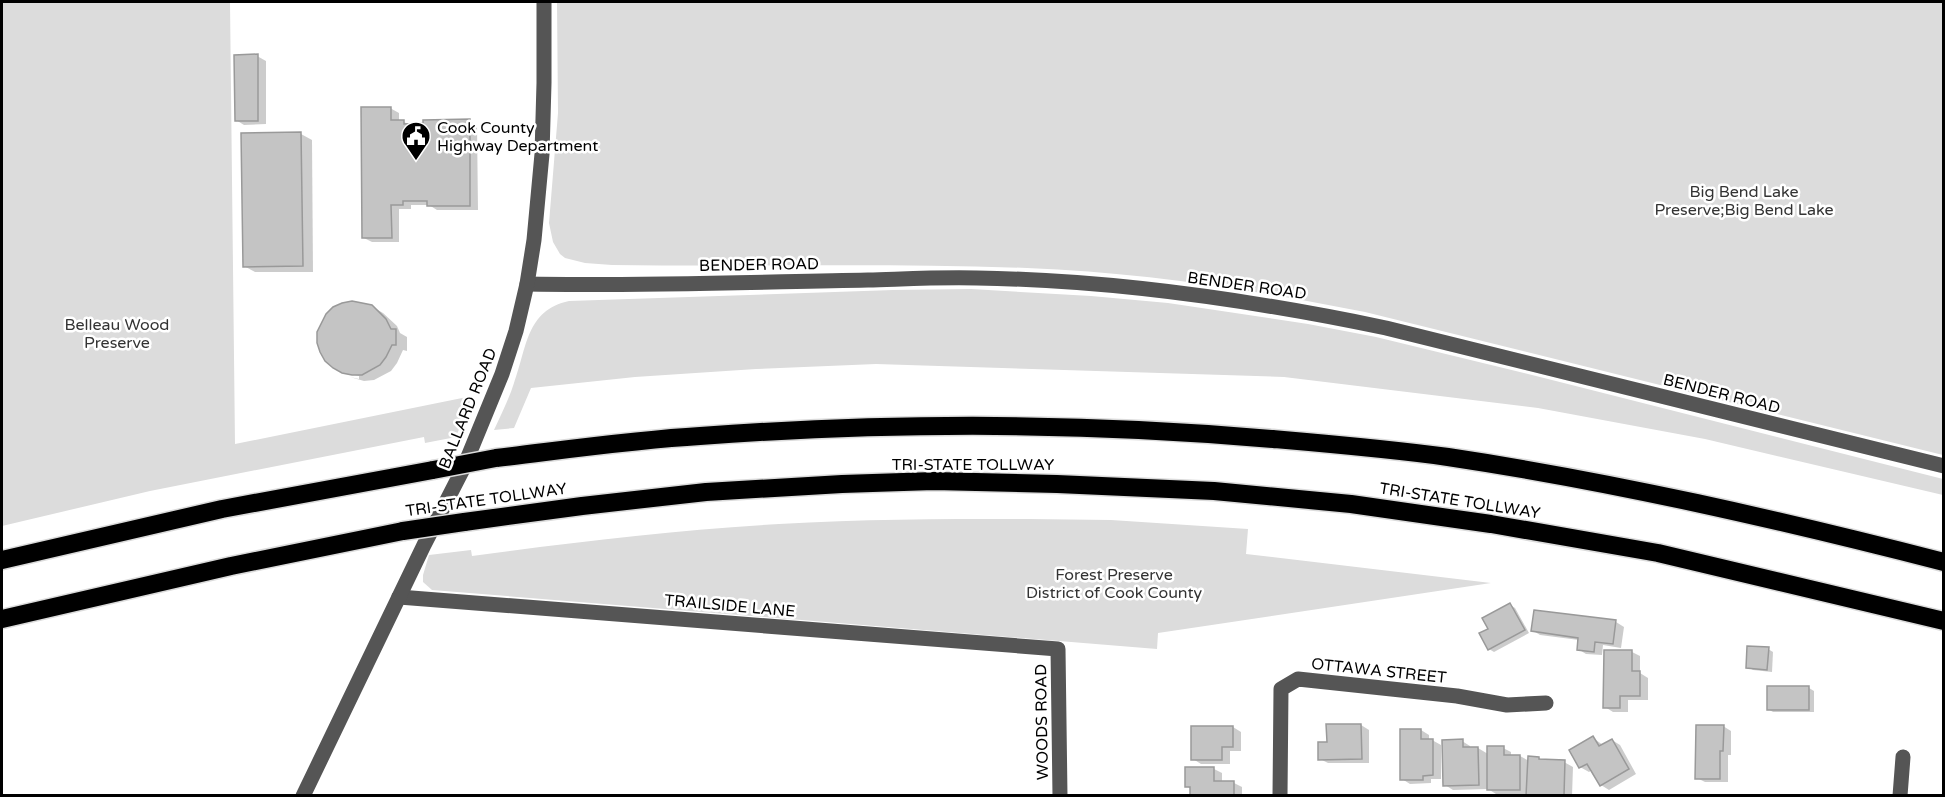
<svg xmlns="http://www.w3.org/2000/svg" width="1945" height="797" font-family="'Varela Round',sans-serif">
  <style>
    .green { fill: #dcdcdc }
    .shadow { fill: #0003 }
    .building { fill: #c4c4c4; stroke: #999; stroke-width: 1.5 }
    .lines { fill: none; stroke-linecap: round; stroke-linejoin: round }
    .highway-casing { stroke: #dbdbdb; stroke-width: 21 }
    .minor { stroke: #555; stroke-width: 15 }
    .highway { stroke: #000; stroke-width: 18 }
    .highway-bridge-casing { stroke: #dbdbdb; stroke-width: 21; stroke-linecap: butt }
    .highway-bridge { stroke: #000; stroke-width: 18 }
    .labels { text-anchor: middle; stroke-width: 5; stroke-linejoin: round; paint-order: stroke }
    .poi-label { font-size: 16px; fill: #000; stroke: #fff; text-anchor: start }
    .park-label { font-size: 16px; fill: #333; stroke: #fff }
    .street-label { font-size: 16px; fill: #000; stroke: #fff }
  </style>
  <rect width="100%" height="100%" fill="#fff"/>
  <g class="green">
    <path d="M2 2H230L235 444 472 396 456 437 425 443 424 437 150 491 2 526Z"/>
    <path d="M557 2H1943V455L1365 312C1254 290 1140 272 1027 268 889 263 750 267 612 265L585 263 565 258 560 254 553 242 549 223 558 113Z"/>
    <path d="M971 289 1091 296 1168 303 1308 324 1376 337 1544 378 1943 479V495L1705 439 1538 408 1284 377 876 364 756 369 635 377 531 388 514 428 494 430C501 415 509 399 514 383 527 348 526 310 569 301L893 290Z"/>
    <path d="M1029 519 1111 520 1248 529 1246 554 1491 583 1158 633 1157 649 432 590 423 582V575L429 555 471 550 472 556C574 542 676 530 779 524 863 519 946 519 1029 519Z"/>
  </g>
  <g class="shadow">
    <path d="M257 56 266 61V124L244 125 236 120Z"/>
    <path d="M390 108 399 113V122H404L410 125 469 121 477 125 478 210H437L429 205H411V209H399V242H372L364 238Z"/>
    <path d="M301 134 312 140 313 272H255L244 266 243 135Z"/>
    <path d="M371 306 383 313 397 326 400 333 407 337V351L403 350 397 363 391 371 374 380 364 381 350 377 359 379V376L341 372Z"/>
    <path d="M1510 605 1515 608 1529 633 1494 652 1489 649 1490 629Z"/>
    <path d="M1616 622 1624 627 1621 648 1603 645 1602 655 1586 654 1578 649 1579 640 1540 635 1532 630Z"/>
    <path d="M1768 649 1773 652 1772 672 1753 670 1748 667Z"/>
    <path d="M1632 652 1640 656V673L1648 678V700H1628V712H1613L1605 707Z"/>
    <path d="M1809 688 1814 691V712H1773L1768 709Z"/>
    <path d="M1361 725 1369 730V763H1328L1320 759 1328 744Z"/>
    <path d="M1723 726 1731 731V755H1728V782H1705L1697 778Z"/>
    <path d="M1233 727 1241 732V751H1230V764H1201L1193 759Z"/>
    <path d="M1421 730 1429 735V740H1432L1441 745V779H1431V783L1410 784 1402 779Z"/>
    <path d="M1593 738 1603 745 1612 740 1620 745 1636 774 1609 790 1601 785 1592 770 1589 772 1580 767Z"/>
    <path d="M1462 741 1470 746V749L1478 748 1488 754 1503 748 1511 752V756H1520L1529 761 1539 758 1544 761 1564 762 1573 767 1572 796 1496 794 1488 789 1453 790 1445 785Z"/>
    <path d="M1214 769 1222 773V783H1234L1242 787V796H1192V789L1186 786Z"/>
  </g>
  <g class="building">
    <path d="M258 54V121H235L234 55Z"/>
    <path d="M361 107H391V120H404V124L423 123V120L470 119V206H427V201H403V205H391L392 238H362Z"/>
    <path d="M301 132 303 266 243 267 241 133Z"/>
    <path d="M352 301 372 305 386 319 391 329H396V345H392L386 357 380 365 362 375H352L342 373 333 368 325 361 320 352 317 343V332L326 314 333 307 342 303Z"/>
    <path d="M1510 603 1525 630 1488 650 1479 633 1488 629 1482 618Z"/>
    <path d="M1534 610 1616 620 1613 644 1595 642 1594 652 1577 650 1578 638 1531 631Z"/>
    <path d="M1747 646 1769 647 1767 670 1746 668Z"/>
    <path d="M1604 650H1632V671H1640V696H1620V708H1603Z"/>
    <rect x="1767" y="686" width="42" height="24"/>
    <path d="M1326 724H1361L1362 759 1318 760V742H1327Z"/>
    <path d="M1696 725H1724L1723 751H1720V779H1695Z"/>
    <path d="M1191 726H1233V747H1222V760H1191Z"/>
    <path d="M1400 729H1421V739H1433V775L1423 776V780H1400Z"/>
    <path d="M1593 736 1599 746 1612 739 1629 769 1600 786 1587 764 1579 768 1569 750Z"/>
    <path d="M1463 739V747H1478L1479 785 1443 786 1442 740Z"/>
    <path d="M1487 746H1504V755H1520V790H1487Z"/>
    <path d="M1528 756 1539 757V759L1565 760 1564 796H1526Z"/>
    <path d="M1185 767H1214V781H1234V796H1190V787H1185Z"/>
  </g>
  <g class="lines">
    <g class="highway-casing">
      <g id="highway">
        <path d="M496 458C564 450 632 440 700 436 891 422 1082 422 1273 439 1331 444 1390 449 1448 457 1615 482 1780 520 1944 562"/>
        <path d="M464 522 582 506 706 492 842 484 934 481 1057 484 1214 491 1351 504 1491 524 1658 553 1944 621"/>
        <path d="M2 560 222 509 433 470"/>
        <path d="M2 619 231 566 403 531"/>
      </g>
    </g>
    <g class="minor">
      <path d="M527 284C641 286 754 282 868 280 904 279 940 277 977 278 1114 280 1252 300 1386 328L1944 466"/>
      <path d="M399 597 1058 649 1060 796"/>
      <path d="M303 796 424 545 463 469 502 374 516 331 527 284 534 240 542 154 544 83V2"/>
      <path d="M1280 796 1281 689 1298 679 1457 696 1507 705 1546 703"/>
      <path d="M1900 796 1903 757"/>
    </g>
    <use href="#highway" class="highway"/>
    <g class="highway-bridge-casing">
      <g id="highway-bridge">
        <path d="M433 470 496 458"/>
        <path d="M403 531 464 522"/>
      </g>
    </g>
    <use href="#highway-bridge" class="highway-bridge"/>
  </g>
  <defs>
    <g id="civic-pin" transform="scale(1.5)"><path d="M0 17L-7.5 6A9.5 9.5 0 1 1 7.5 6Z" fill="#000" stroke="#fff"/><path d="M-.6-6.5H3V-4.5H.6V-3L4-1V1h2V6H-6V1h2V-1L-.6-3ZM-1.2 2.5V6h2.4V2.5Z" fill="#fff"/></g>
  </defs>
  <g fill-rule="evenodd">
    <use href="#civic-pin" x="416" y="136"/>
  </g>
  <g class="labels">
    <g class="poi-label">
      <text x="437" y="133">Cook County<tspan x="437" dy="18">Highway Department</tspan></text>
    </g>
    <g class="park-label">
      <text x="1744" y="197">Big Bend Lake<tspan x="1744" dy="18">Preserve;Big Bend Lake</tspan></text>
      <text x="117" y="330">Belleau Wood<tspan x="117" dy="18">Preserve</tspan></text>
      <text x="1114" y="580">Forest Preserve<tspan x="1114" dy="18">District of Cook County</tspan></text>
    </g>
    <g class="street-label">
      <text transform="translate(759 264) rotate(-1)" y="6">BENDER ROAD</text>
      <text transform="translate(1247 285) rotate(8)" y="6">BENDER ROAD</text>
      <text transform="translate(1722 393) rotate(14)" y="6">BENDER ROAD</text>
      <text transform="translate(467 408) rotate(-68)" y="6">BALLARD ROAD</text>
      <text x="973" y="470">TRI-STATE TOLLWAY</text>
      <text transform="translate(486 499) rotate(-8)" y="6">TRI-STATE TOLLWAY</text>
      <text transform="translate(1460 500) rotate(9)" y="6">TRI-STATE TOLLWAY</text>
      <text transform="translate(730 605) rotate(5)" y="6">TRAILSIDE LANE</text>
      <text transform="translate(1379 670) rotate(6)" y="6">OTTAWA STREET</text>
      <text transform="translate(1041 722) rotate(-91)" y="6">WOODS ROAD</text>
    </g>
  </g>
  <rect width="1945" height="797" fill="none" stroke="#000000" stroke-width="6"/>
</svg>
